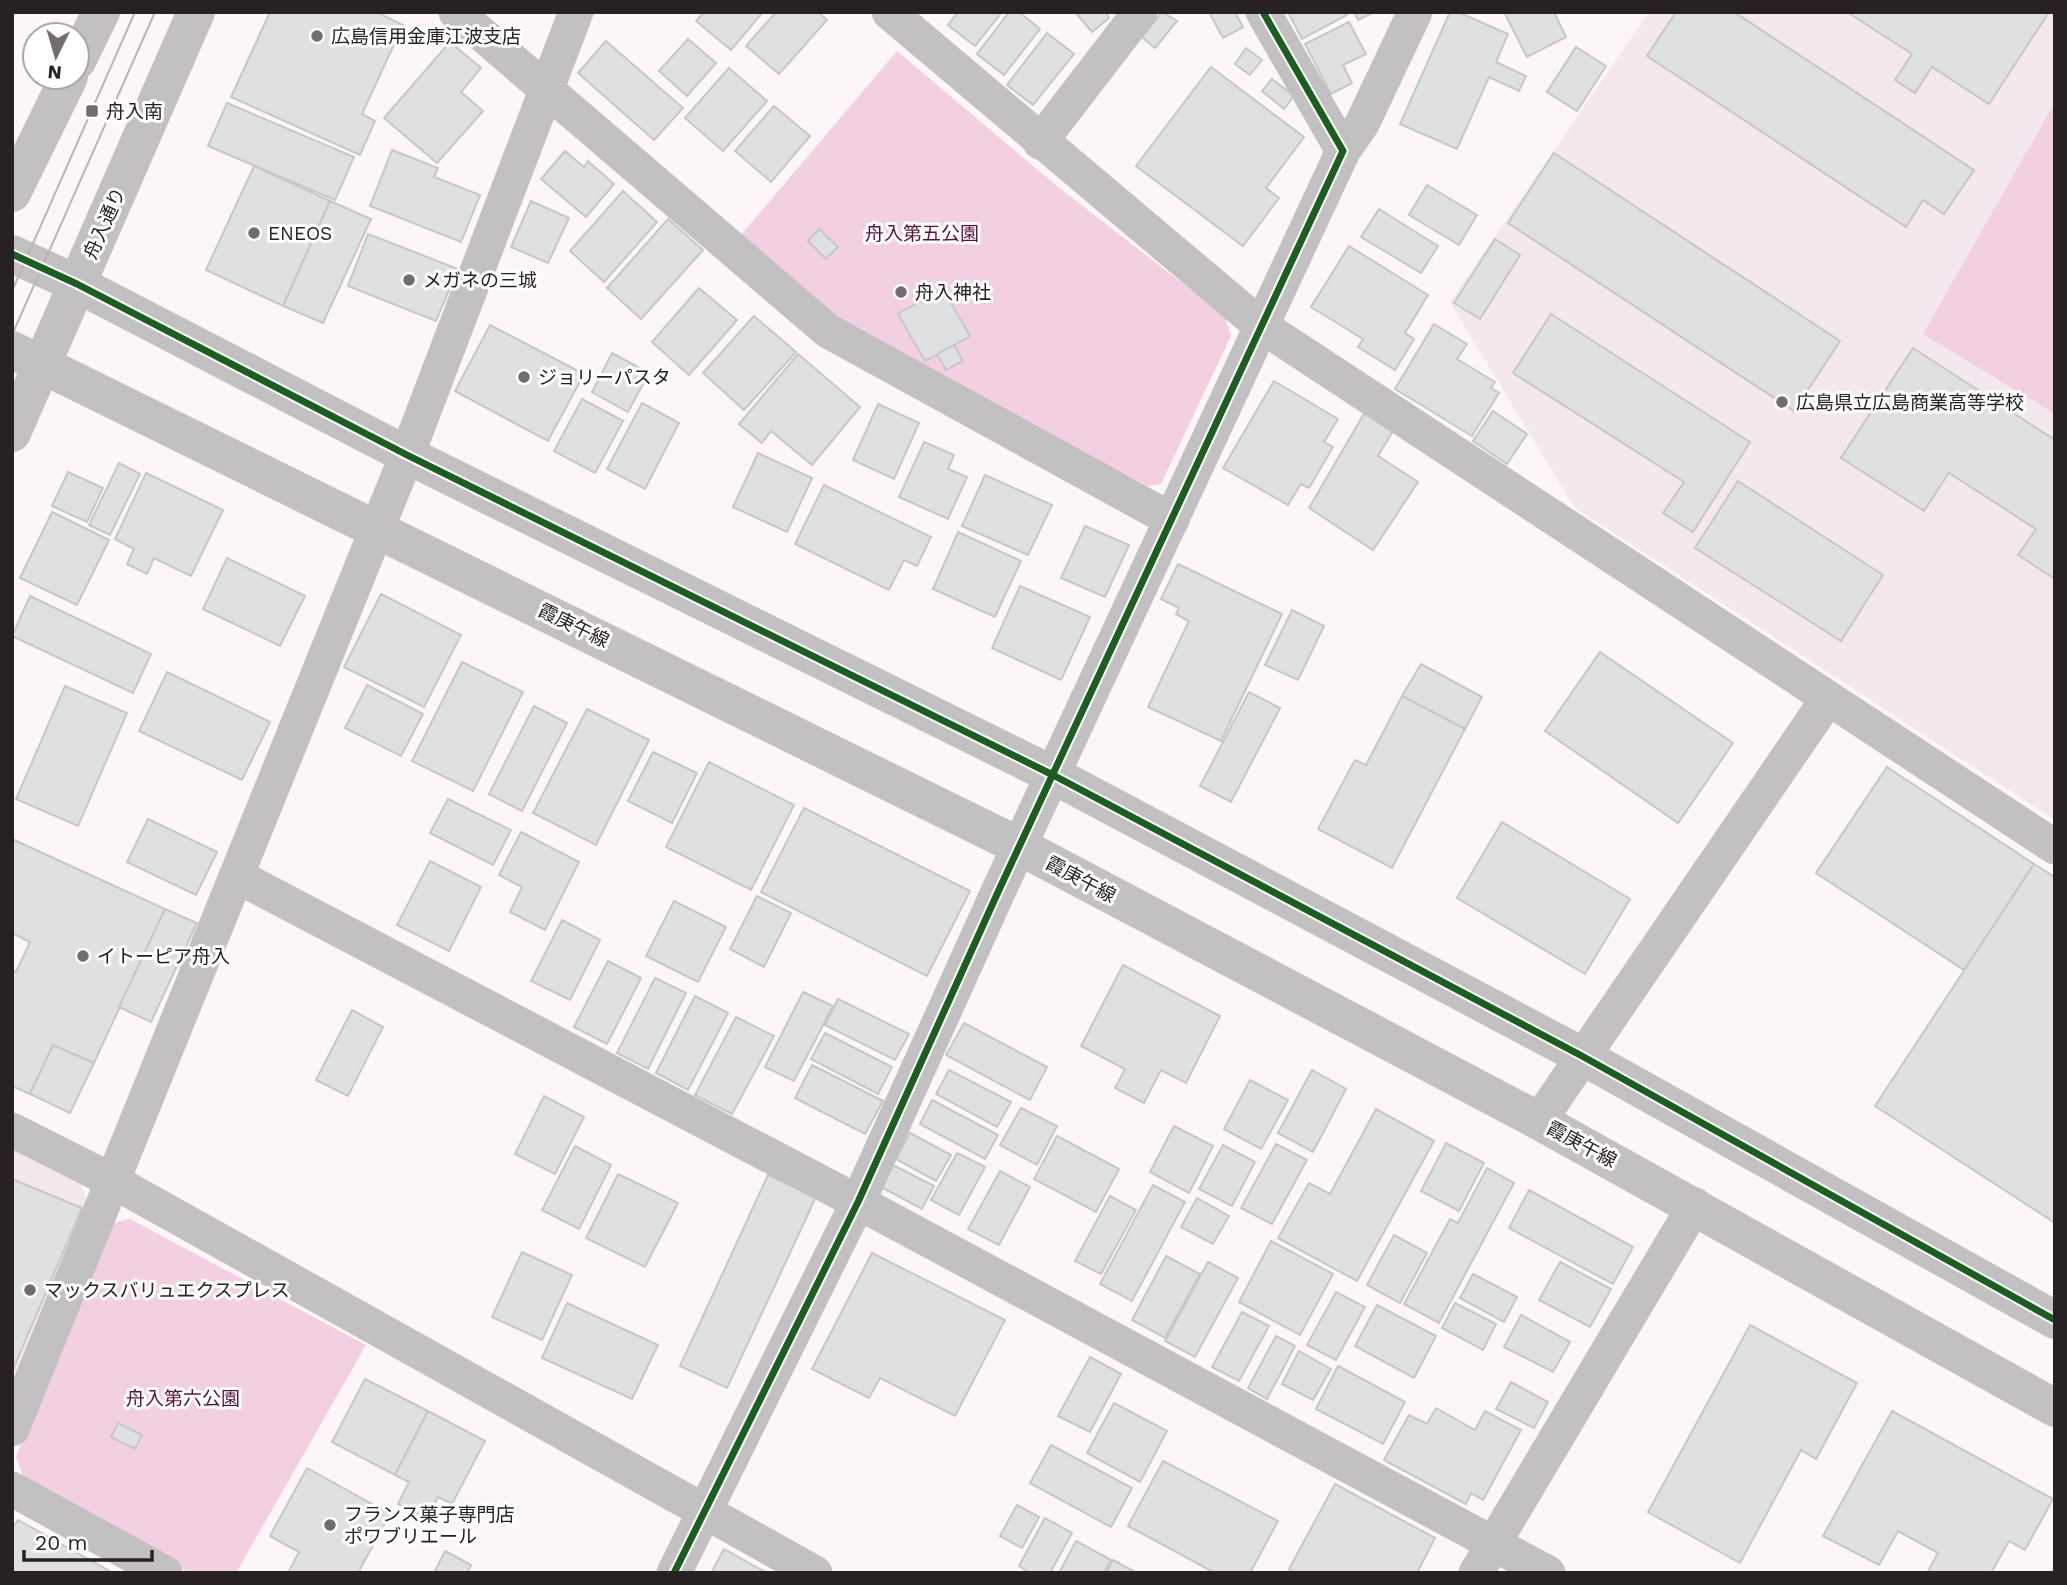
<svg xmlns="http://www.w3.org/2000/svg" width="2067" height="1585" font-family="'Work Sans','Noto Sans JP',sans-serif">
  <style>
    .built { fill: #f4e7ee }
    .green { fill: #f3d0e1 }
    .building { fill: #dfe0e2; stroke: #c7c7c9; stroke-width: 2 }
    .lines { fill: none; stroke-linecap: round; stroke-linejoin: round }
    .minor { stroke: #c3c0c2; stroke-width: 35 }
    .tertiary { stroke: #c3c0c2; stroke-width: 38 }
    .tram { stroke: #bab6b8; stroke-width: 2 }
    .cycleway-casing { stroke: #fff; stroke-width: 11 }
    .cycleway { stroke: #1b5e20; stroke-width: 7 }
    .poi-dot { fill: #726c6e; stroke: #fff; stroke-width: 2.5 }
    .labels { text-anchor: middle; stroke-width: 6; stroke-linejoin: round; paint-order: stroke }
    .poi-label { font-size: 19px; fill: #272123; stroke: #fff; text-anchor: start }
    .street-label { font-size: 19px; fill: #272123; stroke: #fff }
    .park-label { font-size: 19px; fill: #5a113e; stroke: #fff }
  </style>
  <rect width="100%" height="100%" fill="#fcf6f9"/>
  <g class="built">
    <path d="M1649 12H2055V820L1574 507 1450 302Z"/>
    <path d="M12 1148 81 1183 88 1205 12 1386Z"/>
  </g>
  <g class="green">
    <path d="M897 51 1058 187 1225 316 1231 336 1161 484 1148 486 857 341 741 235Z"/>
    <path d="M2055 102V414L1923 334Z"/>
    <path d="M130 1219 366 1345 236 1573H190L25 1482 16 1457 110 1224Z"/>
  </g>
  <g class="building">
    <path d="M270 12H376L403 25 362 114 375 121 360 155 231 97Z"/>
    <path d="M704 12H763L731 50 696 21Z"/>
    <path d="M776 12H818L827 20 779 74 746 46Z"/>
    <path d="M958 12H1002L975 46 948 25Z"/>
    <path d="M1009 12H1019L1040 29 1004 75 977 54Z"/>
    <path d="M1075 12H1106L1109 18 1092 32Z"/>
    <path d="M1162 12 1177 21 1155 48 1142 37Z"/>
    <path d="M1209 12H1235L1243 27 1223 38Z"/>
    <path d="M1288 12H1345L1347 15 1302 39Z"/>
    <path d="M1354 12H1374L1358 20Z"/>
    <path d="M1450 12H1458L1508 34 1496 62 1526 76 1519 91 1489 77 1457 149 1400 124Z"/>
    <path d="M1504 12H1554L1566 37 1527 57Z"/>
    <path d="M1676 12H1734L1974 170 1944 214 1923 200 1906 227 1647 56Z"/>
    <path d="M1847 12H2049L1989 104 1932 67 1915 93 1895 80 1912 54Z"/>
    <path d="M1349 22 1366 54 1343 65 1352 83 1331 94 1305 44Z"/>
    <path d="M1047 33 1074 54 1033 105 1007 85Z"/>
    <path d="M688 39 716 63 687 96 659 71Z"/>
    <path d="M606 41 683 108 654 140 578 73Z"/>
    <path d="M450 42 481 68 461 92 483 111 437 163 384 118Z"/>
    <path d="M1576 47 1606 66 1577 111 1547 92Z"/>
    <path d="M1246 48 1262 60 1250 75 1235 64Z"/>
    <path d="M1211 67 1304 137 1266 188 1279 198 1243 246 1136 166Z"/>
    <path d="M729 68 767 101 723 151 685 118Z"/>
    <path d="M1272 79 1294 96 1284 109 1262 91Z"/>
    <path d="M227 103 354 157 335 200 208 146Z"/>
    <path d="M774 106 810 136 771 182 735 151Z"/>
    <path d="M392 150 438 168 434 177 480 195 461 242 370 206Z"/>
    <path d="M565 151 584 167 588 161 614 184 586 217 541 179Z"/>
    <path d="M1554 153 1840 341 1794 411 1508 223Z"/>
    <path d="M254 166 330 201 283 306 206 270Z"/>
    <path d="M1427 185 1477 215 1459 245 1409 215Z"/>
    <path d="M623 191 657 222 604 282 570 251Z"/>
    <path d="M330 201 371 219 323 323 283 306Z"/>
    <path d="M531 201 569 218 548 263 511 247Z"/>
    <path d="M1379 209 1438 246 1421 273 1361 237Z"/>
    <path d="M668 219 703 250 641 319 607 288Z"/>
    <path d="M819 229 838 247 826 259 808 241Z"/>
    <path d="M368 234 458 269 436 321 348 286Z"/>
    <path d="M1495 239 1520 255 1480 319 1454 303Z"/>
    <path d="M1349 246 1428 295 1405 333 1414 339 1395 370 1358 347 1363 339 1311 307Z"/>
    <path d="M699 288 737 320 689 375 652 342Z"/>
    <path d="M943 289 970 336 925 361 898 314Z"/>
    <path d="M1551 314 1750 442 1693 532 1663 513 1684 482 1513 373Z"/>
    <path d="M754 316 796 352 744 410 703 373Z"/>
    <path d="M1434 324 1467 344 1457 359 1495 382 1491 388 1499 393 1472 436 1395 389Z"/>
    <path d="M490 325 584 374 548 441 455 391Z"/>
    <path d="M954 345 963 361 946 370 937 354Z"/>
    <path d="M1913 348 2055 440V579L2018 555 2036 529 1949 473 1924 511 1841 458Z"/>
    <path d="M612 353 649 373 628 412 592 392Z"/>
    <path d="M798 354 860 407 812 465 771 431 762 443 739 424Z"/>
    <path d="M1274 381 1338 419 1324 442 1333 447 1309 488 1301 484 1288 505 1223 468Z"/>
    <path d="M582 399 623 421 595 473 554 451Z"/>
    <path d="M642 403 679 423 645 489 607 469Z"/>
    <path d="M878 404 919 423 894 479 853 460Z"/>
    <path d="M1493 411 1527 434 1507 464 1473 441Z"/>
    <path d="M1365 412 1393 431 1378 456 1418 482 1373 550 1309 508Z"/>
    <path d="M924 442 954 455 948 469 967 477 948 519 899 497Z"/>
    <path d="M758 453 812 478 787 532 733 507Z"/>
    <path d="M119 463 140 474 110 535 89 525Z"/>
    <path d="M68 472 103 488 87 522 52 506Z"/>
    <path d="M146 473 223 510 191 576 154 558 147 574 127 564 134 549 115 539Z"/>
    <path d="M985 475 1052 505 1028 555 962 526Z"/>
    <path d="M1738 481 1883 575 1841 641 1695 548Z"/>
    <path d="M824 485 931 537 917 566 904 560 889 590 795 544Z"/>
    <path d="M52 512 109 540 77 605 20 578Z"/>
    <path d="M1085 526 1129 545 1105 597 1061 578Z"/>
    <path d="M958 532 1021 561 995 617 933 589Z"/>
    <path d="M227 558 305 596 280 646 203 609Z"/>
    <path d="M1178 564 1282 614 1221 741 1148 707 1189 621 1176 614 1179 608 1161 599Z"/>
    <path d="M1020 586 1090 617 1061 680 992 648Z"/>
    <path d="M381 594 461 635 424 707 344 667Z"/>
    <path d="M30 596 151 654 133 693 12 636Z"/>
    <path d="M1292 610 1324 626 1298 680 1265 665Z"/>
    <path d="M1600 652 1733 743 1678 823 1545 731Z"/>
    <path d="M462 662 523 692 473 791 412 761Z"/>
    <path d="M1421 664 1482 697 1465 729 1402 696Z"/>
    <path d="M167 672 270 722 242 780 139 731Z"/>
    <path d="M367 685 423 714 401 756 345 728Z"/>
    <path d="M65 686 127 713 78 826 16 799Z"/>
    <path d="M1249 692 1280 708 1231 802 1200 786Z"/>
    <path d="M1402 696 1465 729 1392 868 1318 829 1355 760 1366 765Z"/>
    <path d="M534 706 567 723 522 811 489 794Z"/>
    <path d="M587 709 649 740 596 845 533 813Z"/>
    <path d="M653 752 697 773 672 823 628 801Z"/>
    <path d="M709 762 794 805 751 890 666 847Z"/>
    <path d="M1887 767 2034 864 1964 970 1816 873Z"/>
    <path d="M448 799 511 830 493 865 430 833Z"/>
    <path d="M804 808 970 891 927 976 761 892Z"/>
    <path d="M148 819 217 852 196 895 127 862Z"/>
    <path d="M1502 822 1630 899 1585 974 1457 898Z"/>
    <path d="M521 832 579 862 545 930 510 912 522 887 499 875Z"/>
    <path d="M12 839 165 909 94 1063 53 1045 30 1094 12 1086V970L16 972 30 942 12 933Z"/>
    <path d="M430 861 481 887 449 951 397 925Z"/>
    <path d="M2034 864 2055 877V1223L1875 1106Z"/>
    <path d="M757 896 791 913 764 967 730 949Z"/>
    <path d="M674 901 726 927 698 982 646 956Z"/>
    <path d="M165 909 197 923 151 1022 119 1007Z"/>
    <path d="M562 920 600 940 570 1000 531 981Z"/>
    <path d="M608 961 641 978 607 1044 574 1027Z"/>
    <path d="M1123 965 1220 1016 1186 1083 1161 1070 1144 1103 1115 1088 1125 1069 1081 1046Z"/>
    <path d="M655 978 686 993 648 1069 617 1053Z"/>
    <path d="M803 992 833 1006 794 1081 765 1067Z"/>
    <path d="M695 996 728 1013 688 1090 656 1073Z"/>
    <path d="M838 999 909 1034 895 1060 825 1025Z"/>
    <path d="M352 1010 383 1027 348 1096 316 1080Z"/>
    <path d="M736 1017 774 1036 732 1114 695 1095Z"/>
    <path d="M964 1023 1047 1067 1030 1100 946 1055Z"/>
    <path d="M825 1033 892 1067 878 1094 811 1059Z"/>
    <path d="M53 1045 94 1063 70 1113 30 1094Z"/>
    <path d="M812 1065 883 1101 865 1134 795 1098Z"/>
    <path d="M949 1070 1011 1102 997 1127 936 1094Z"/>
    <path d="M1312 1070 1346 1089 1313 1152 1278 1133Z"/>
    <path d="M1250 1080 1288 1100 1261 1149 1224 1129Z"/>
    <path d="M544 1096 584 1117 555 1174 515 1154Z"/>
    <path d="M932 1100 998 1135 985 1159 920 1124Z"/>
    <path d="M1021 1108 1057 1126 1037 1165 1000 1145Z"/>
    <path d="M1376 1109 1434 1141 1357 1281 1278 1238 1309 1183 1330 1194Z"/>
    <path d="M1174 1126 1213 1146 1189 1193 1150 1172Z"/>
    <path d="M910 1133 951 1155 936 1181 896 1159Z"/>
    <path d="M1057 1136 1119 1169 1096 1212 1034 1179Z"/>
    <path d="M1446 1143 1484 1163 1459 1211 1421 1191Z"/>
    <path d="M1276 1144 1307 1160 1272 1224 1241 1208Z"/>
    <path d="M1223 1145 1255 1162 1232 1206 1199 1189Z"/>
    <path d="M575 1146 611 1165 579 1229 542 1210Z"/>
    <path d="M957 1153 985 1167 959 1215 931 1200Z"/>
    <path d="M893 1165 934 1186 922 1209 881 1187Z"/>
    <path d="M1487 1168 1514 1183 1439 1323 1404 1304 1450 1219 1458 1223Z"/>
    <path d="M1000 1171 1030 1187 999 1245 968 1229Z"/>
    <path d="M618 1174 678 1203 645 1267 586 1238Z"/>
    <path d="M768 1175 816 1197 727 1388 680 1366Z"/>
    <path d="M12 1179 82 1208 12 1372Z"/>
    <path d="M1153 1185 1185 1202 1132 1301 1100 1284Z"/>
    <path d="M1529 1190 1633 1247 1613 1284 1509 1228Z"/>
    <path d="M1110 1196 1136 1210 1101 1274 1075 1261Z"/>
    <path d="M1197 1198 1229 1216 1213 1244 1181 1227Z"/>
    <path d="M1394 1235 1427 1253 1400 1303 1367 1285Z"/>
    <path d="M1271 1241 1333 1274 1300 1335 1239 1302Z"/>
    <path d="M522 1252 572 1275 542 1340 492 1317Z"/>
    <path d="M872 1253 1005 1320 955 1416 880 1378 869 1398 812 1369Z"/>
    <path d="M1166 1256 1200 1274 1165 1338 1132 1320Z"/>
    <path d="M1208 1262 1238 1278 1195 1357 1165 1341Z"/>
    <path d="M1560 1262 1611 1289 1590 1327 1539 1300Z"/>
    <path d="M1473 1274 1517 1297 1504 1322 1460 1298Z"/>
    <path d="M1336 1292 1365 1307 1336 1360 1307 1345Z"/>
    <path d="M567 1303 658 1345 632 1399 542 1358Z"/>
    <path d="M1455 1303 1496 1324 1483 1350 1442 1328Z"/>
    <path d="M1377 1305 1436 1336 1414 1378 1355 1346Z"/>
    <path d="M1242 1312 1269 1326 1239 1381 1212 1367Z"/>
    <path d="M1521 1315 1570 1342 1553 1372 1504 1347Z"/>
    <path d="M1750 1325 1857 1383 1816 1459 1801 1450 1740 1563 1648 1512Z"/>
    <path d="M1276 1336 1295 1346 1267 1399 1248 1388Z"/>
    <path d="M1299 1351 1331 1369 1313 1400 1282 1384Z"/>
    <path d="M1090 1357 1121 1374 1090 1432 1058 1416Z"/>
    <path d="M1338 1366 1405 1402 1383 1444 1316 1409Z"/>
    <path d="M365 1379 428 1411 395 1475 332 1442Z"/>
    <path d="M1511 1382 1548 1402 1534 1428 1496 1409Z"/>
    <path d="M1114 1403 1167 1431 1140 1482 1087 1453Z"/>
    <path d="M1436 1408 1475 1430 1485 1411 1521 1430 1483 1500 1471 1493 1466 1504 1384 1460 1409 1415 1427 1424Z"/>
    <path d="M428 1411 485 1441 452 1504 438 1497 427 1519 398 1504 409 1482 395 1475Z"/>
    <path d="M1892 1411 2053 1499 2025 1550 2009 1541 1991 1573H1927L1938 1553 1898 1531 1879 1565 1823 1536Z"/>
    <path d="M118 1423 142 1435 135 1449 111 1437Z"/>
    <path d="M1051 1445 1132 1488 1111 1527 1030 1483Z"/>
    <path d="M1163 1461 1278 1521 1250 1573H1215L1128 1526Z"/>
    <path d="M307 1468 390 1514 358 1573H288L299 1552 270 1536Z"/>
    <path d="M1335 1484 1435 1538 1417 1573H1295L1289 1569Z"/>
    <path d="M1017 1505 1039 1517 1022 1548 1000 1536Z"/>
    <path d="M1045 1518 1072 1533 1050 1573H1030L1019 1566Z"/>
    <path d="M18 1520 113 1573H12V1529Z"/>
    <path d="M1076 1541 1111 1560 1104 1573H1059Z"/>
    <path d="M724 1549 767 1573H711Z"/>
    <path d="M445 1551 471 1565 467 1573H434Z"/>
    <path d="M1113 1560 1137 1573H1106Z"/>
  </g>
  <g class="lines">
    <g class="minor">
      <path d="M456 12 828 331 1172 520"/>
      <path d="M889 12 1260 325 2055 847"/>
      <path d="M1040 142 1140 12"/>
      <path d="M1343 151 1362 124 1415 12"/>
      <path d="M237 876 858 1202 1548 1573"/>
      <path d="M1539 1121 1827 700"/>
      <path d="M12 1130 111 1180 815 1573"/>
      <path d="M12 1429 407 455 576 12"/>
      <path d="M12 1489 165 1573"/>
      <path d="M674 1573 858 1202 998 892 1343 151 1263 12"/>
      <path d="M1476 1573 1695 1205"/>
    </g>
    <g class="tertiary">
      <path d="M77 61 101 12"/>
      <path d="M12 193 69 77"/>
      <path d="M12 254 77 284 407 455 1053 775 1582 1056 2055 1320"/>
      <path d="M12 350 1019 846 1539 1121 2055 1408"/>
      <path d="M12 433 196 12"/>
    </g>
    <g class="tram">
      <path d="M12 291 135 12"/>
      <path d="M12 335 155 12"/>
    </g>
    <g class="cycleway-casing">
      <g id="cycleway">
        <path d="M12 254 77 284 407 455 1053 775 1582 1056 2055 1320"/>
        <path d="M674 1573 858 1202 998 892 1343 151 1263 12"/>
      </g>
    </g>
    <use href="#cycleway" class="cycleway"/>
  </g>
  <g class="poi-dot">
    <circle cx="317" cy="36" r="7"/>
    <rect x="85" y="104" width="14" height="14" rx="3.5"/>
    <circle cx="254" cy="233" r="7"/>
    <circle cx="409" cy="280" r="7"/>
    <circle cx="901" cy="292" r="7"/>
    <circle cx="524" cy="377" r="7"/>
    <circle cx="1782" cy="402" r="7"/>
    <circle cx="83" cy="956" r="7"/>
    <circle cx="30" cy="1290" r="7"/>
    <circle cx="330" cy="1525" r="7"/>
  </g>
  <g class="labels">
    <g class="poi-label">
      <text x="331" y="43">広島信用金庫江波支店</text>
      <text x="106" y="118">舟入南</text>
      <text x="268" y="240">ENEOS</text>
      <text x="423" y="287">メガネの三城</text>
      <text x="915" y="299">舟入神社</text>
      <text x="538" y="384">ジョリーパスタ</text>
      <text x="1796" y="409">広島県立広島商業高等学校</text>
      <text x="97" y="963">イトーピア舟入</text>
      <text x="44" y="1297">マックスバリュエクスプレス</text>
      <text x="344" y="1521">フランス菓子専門店<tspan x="344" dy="22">ポワブリエール</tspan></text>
    </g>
    <g class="street-label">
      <text transform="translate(104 223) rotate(-66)" y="7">舟入通り</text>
      <text transform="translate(574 625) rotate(26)" y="7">霞庚午線</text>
      <text transform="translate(1081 879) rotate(28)" y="7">霞庚午線</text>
      <text transform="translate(1582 1144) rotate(28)" y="7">霞庚午線</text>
    </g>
    <g class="park-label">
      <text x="922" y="240">舟入第五公園</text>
      <text x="183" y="1405">舟入第六公園</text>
    </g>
  </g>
  <rect width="2067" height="1585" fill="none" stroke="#272123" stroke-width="28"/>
  <g transform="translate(56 56) rotate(185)"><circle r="33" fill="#ffffff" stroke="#a9a6a7" stroke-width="2"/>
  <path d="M0-5L12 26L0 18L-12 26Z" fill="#726c6e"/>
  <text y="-10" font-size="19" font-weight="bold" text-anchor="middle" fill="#272123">N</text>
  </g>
  <path d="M24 1550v10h128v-10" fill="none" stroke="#272123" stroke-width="3.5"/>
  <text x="35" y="1550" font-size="21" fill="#272123" stroke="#ffffff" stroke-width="5" paint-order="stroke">20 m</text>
</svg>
